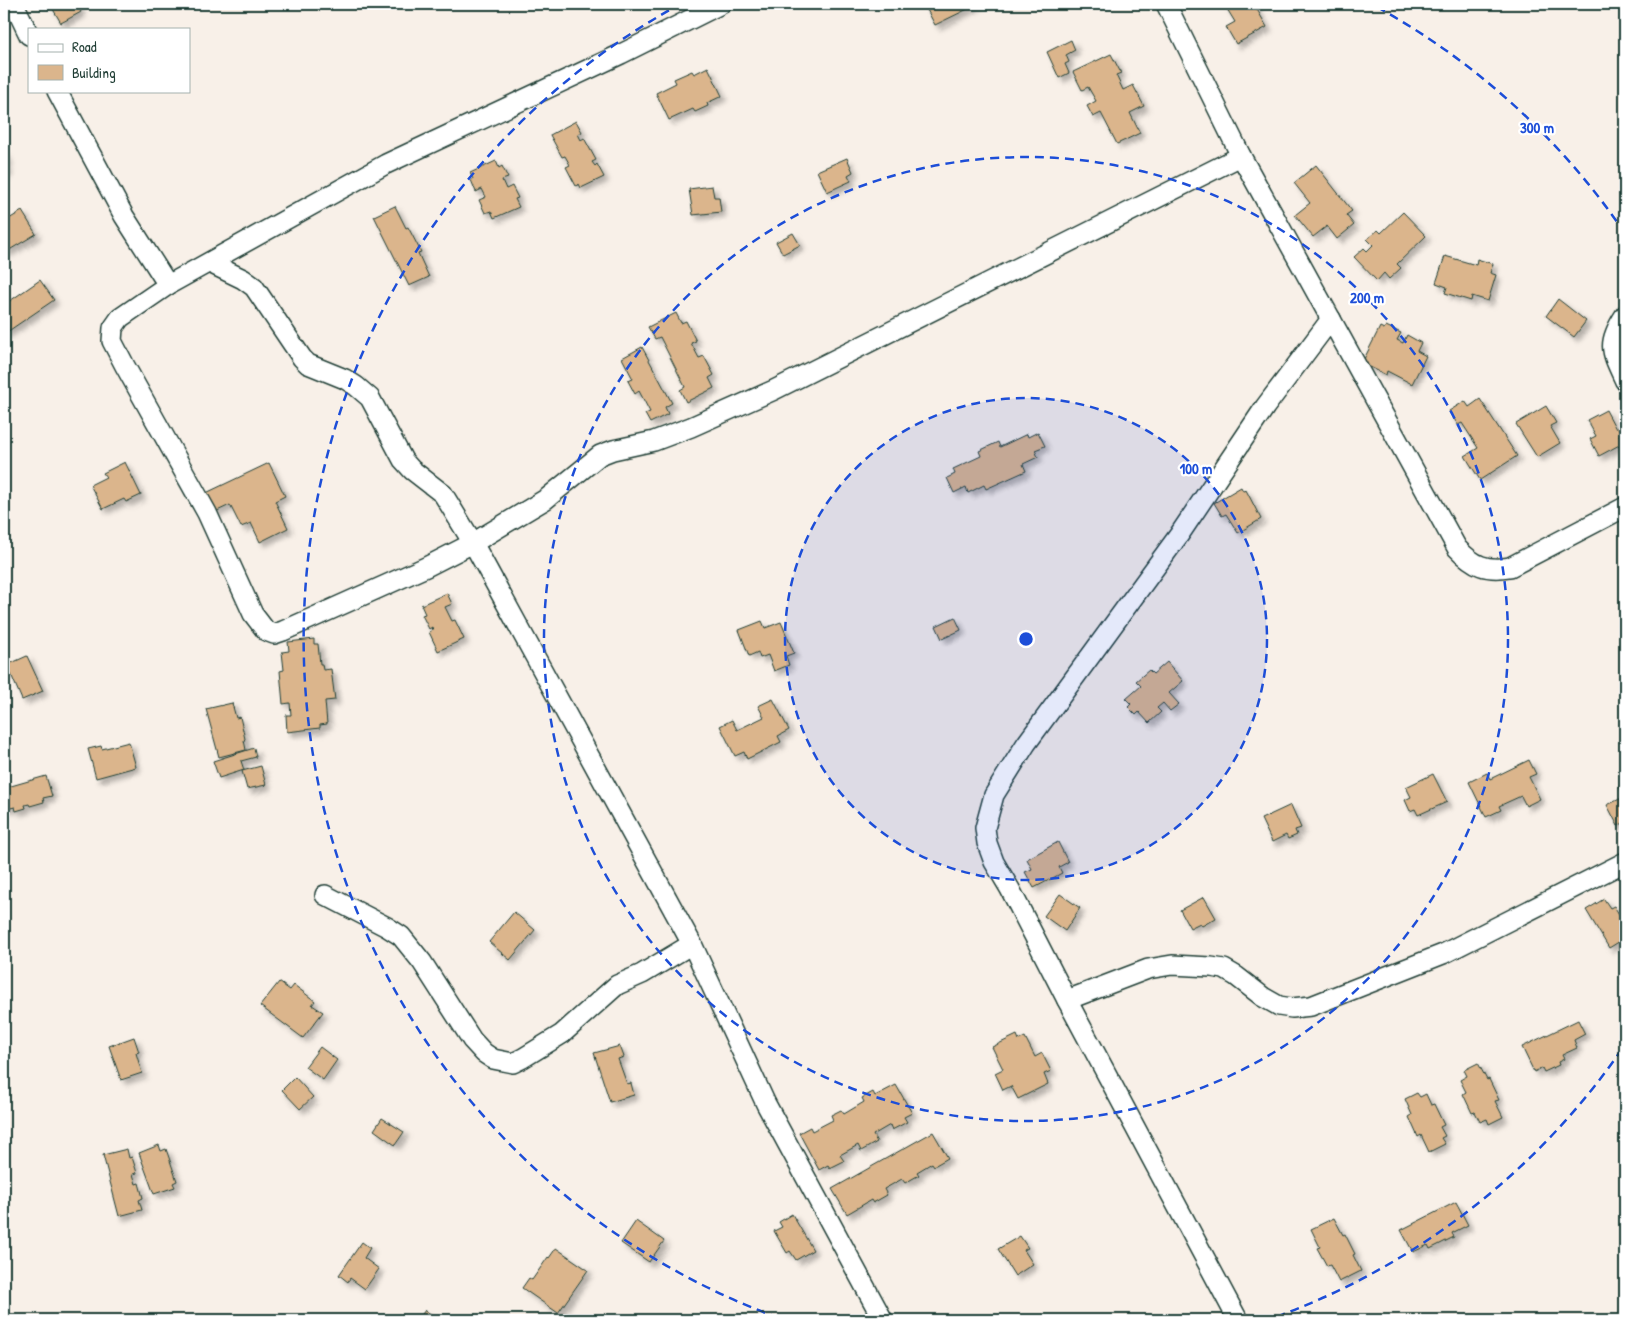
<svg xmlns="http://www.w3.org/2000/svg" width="1629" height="1324" font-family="'Patrick Hand',sans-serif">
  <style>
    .building { fill: #dbb58c; stroke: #1f3d34; filter: url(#shadow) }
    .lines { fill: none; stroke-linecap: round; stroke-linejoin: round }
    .minor-casing { stroke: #1f3d34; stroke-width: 22 }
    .minor { stroke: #fff; stroke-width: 19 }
    .ring { fill: none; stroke: #1d4ed8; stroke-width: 2.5; stroke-dasharray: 9 6 }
    .centre { fill: #1d4ed8; stroke: #fff; stroke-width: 2.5 }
    .ring-label { font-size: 15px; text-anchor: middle; font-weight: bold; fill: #1d4ed8; stroke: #fff; stroke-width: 4.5; stroke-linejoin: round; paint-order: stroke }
  </style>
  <defs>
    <filter id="shadow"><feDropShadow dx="4.5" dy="4.5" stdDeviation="2.5" flood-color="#0004"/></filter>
  </defs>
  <rect width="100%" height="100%" fill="#f8f0e8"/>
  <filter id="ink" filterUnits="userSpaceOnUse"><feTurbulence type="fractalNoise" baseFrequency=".02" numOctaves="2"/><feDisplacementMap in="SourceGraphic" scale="10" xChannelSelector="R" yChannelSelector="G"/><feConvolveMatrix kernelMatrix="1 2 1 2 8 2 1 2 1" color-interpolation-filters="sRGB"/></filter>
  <g filter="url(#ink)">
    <g class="building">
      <path d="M50 4H77L81 12 61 23Z"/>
      <path d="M924 4H978L935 25Z"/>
      <path d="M1224 4H1254L1267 27 1236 44 1226 27 1235 22Z"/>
      <path d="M1071 40 1075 50 1066 55 1069 62 1065 64 1069 73 1059 78 1047 52Z"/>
      <path d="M1111 54 1121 73 1116 75 1123 90 1133 85 1144 106 1130 113 1140 133 1117 144 1101 113 1093 117 1087 106 1096 101 1088 87 1082 90 1073 72Z"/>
      <path d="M708 67 722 96 707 103 708 106 695 112 693 109 669 120 656 93 676 83 674 79 692 71 694 74Z"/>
      <path d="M576 121 582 132 578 134 581 140 584 138 596 160 592 162 595 166 597 164 604 177 581 188 579 184 576 186 566 167 570 165 565 156 562 157 550 135Z"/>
      <path d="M4 151 8 161 5 163 8 171 4 173Z"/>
      <path d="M847 158 853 172 848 175 851 181 827 192 817 171Z"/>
      <path d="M496 161 499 168 502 166 508 178 502 180 506 189 512 186 518 198 515 199 519 207 494 218 491 211 485 213 479 200 486 197 482 189 476 192 471 180 473 179 470 173Z"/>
      <path d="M1316 165 1352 211 1346 215 1354 225 1337 239 1327 226 1313 237 1295 215 1310 203 1294 183Z"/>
      <path d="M712 186 714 197H719L721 212 693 215 689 189Z"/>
      <path d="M395 206 406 228 408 227 421 252 418 253 429 277 409 286 374 216Z"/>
      <path d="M22 211 36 234 6 252 4 248V222Z"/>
      <path d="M1403 212 1426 236 1397 264 1401 268 1389 279 1384 273 1377 281 1354 257 1364 248 1367 251 1373 245 1367 239 1378 230 1381 233Z"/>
      <path d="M793 233 800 245 783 254 776 242Z"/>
      <path d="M1445 256 1476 265 1477 259 1493 264 1490 273 1496 275 1488 301 1472 296 1471 301 1445 293 1447 287 1436 283Z"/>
      <path d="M40 280 54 300 4 334V305Z"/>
      <path d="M1558 299 1586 321 1574 337 1546 316Z"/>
      <path d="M676 313 681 323 686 321 696 341 691 343 699 358 704 356 714 375 709 378 714 388 686 402 680 390 685 387 660 337 655 339 648 327Z"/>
      <path d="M1386 326 1401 333 1397 340 1403 343 1407 335 1421 343 1417 351 1426 356 1412 384 1387 371 1386 375 1362 363 1380 327 1384 329Z"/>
      <path d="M642 347 672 403 665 407 668 414 650 423 645 414 650 412 639 391 635 394 628 381 633 379 622 358Z"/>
      <path d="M1480 399 1517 456 1480 480 1465 456 1478 448 1462 423 1458 425 1449 411 1465 401 1469 407Z"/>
      <path d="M1546 406 1556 423 1550 426 1560 443 1537 457 1516 424Z"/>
      <path d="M1606 410 1616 429 1618 427 1622 434 1619 435 1623 443 1599 456 1590 439 1596 436 1587 420Z"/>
      <path d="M1038 432 1045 446 1035 450 1038 457 1023 464 1026 471 986 489 984 485 968 493 966 487 954 493 947 478 955 474 953 469 981 456 979 451 998 442 1000 447 1027 434 1028 437Z"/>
      <path d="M125 462 141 495 126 502 124 499 103 509 90 485 106 477 103 473Z"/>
      <path d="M269 463 285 496 275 501 288 528 260 542 251 523 241 527 230 505 215 512 206 493Z"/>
      <path d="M1241 487 1243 491 1246 490 1261 519 1238 533 1226 514 1222 516 1214 503Z"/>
      <path d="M447 593 452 604 445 607 452 621 455 620 464 639 438 651 429 632 433 630 432 627 429 629 422 615 425 614 421 605Z"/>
      <path d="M955 617 961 630 942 639 936 626Z"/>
      <path d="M762 621 765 628 781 622 794 653 786 656 789 665 774 671 768 655 760 658 758 652 749 656 739 630Z"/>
      <path d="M314 639V644H318L320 664H322L323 670 331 669 335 700 325 701 327 724 320 725V728L287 732 286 715H291L290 703 283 704 280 671 284 670 282 652 289 651 288 642Z"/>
      <path d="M27 656 43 691 22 700 7 665Z"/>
      <path d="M1167 662 1183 681 1169 693 1179 704 1170 711 1163 703 1157 708 1161 712 1149 723 1139 712 1136 715 1128 707 1131 704 1126 699 1141 686 1136 681 1149 670 1153 674Z"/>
      <path d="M773 699 789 730 778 736 781 742 747 759 744 752 735 756 720 726 732 720 737 730 764 717 758 706Z"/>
      <path d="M232 703 236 718 240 717 245 739 244 740 246 750 219 757 206 709Z"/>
      <path d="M129 742 136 767 96 778 88 749 101 746 102 749Z"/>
      <path d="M254 748 256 757 241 761 244 770 219 778 213 761Z"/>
      <path d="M1529 760 1536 774 1529 777 1540 799 1526 806 1521 796 1499 806 1501 810 1486 817 1469 782 1487 773 1490 779Z"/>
      <path d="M261 766 266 785 247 789 242 771Z"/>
      <path d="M1433 774 1447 802 1418 815 1415 809 1410 811 1405 800 1411 797 1406 787Z"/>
      <path d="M46 776 52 796 43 798 44 802 30 806 29 804 25 805 26 808 16 811 15 807 6 809 4 801V788Z"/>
      <path d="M1625 783V822L1618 826 1607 805 1624 797 1619 786Z"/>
      <path d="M1291 805 1301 828 1295 830 1297 835 1288 839 1286 835 1272 842 1261 819Z"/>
      <path d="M1058 842 1068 862 1059 867 1062 873 1034 888 1025 872 1032 869 1027 859Z"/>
      <path d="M1060 894 1080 908 1065 931 1044 916Z"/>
      <path d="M1204 897 1216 918 1202 926 1200 923 1190 928 1180 910Z"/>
      <path d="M1604 899 1610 908 1614 906 1625 924 1622 928 1625 933V938L1609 948 1586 910Z"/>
      <path d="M514 912 535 930 510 960 489 942Z"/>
      <path d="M279 982 290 990 294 985 315 1001 312 1005 323 1012 303 1038 260 1006Z"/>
      <path d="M1578 1020 1585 1034 1574 1040 1577 1048 1562 1055 1564 1059 1558 1062 1559 1065 1544 1072 1542 1068 1534 1072 1522 1047Z"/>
      <path d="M1017 1035 1019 1040 1025 1037 1035 1057 1042 1053 1051 1071 1044 1074 1048 1084 1018 1099 1011 1086 1003 1090 995 1073 1003 1069 992 1047Z"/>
      <path d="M134 1037 139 1052 136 1053 142 1073 121 1080 109 1046Z"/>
      <path d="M620 1046 624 1057 618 1059 627 1084 631 1083 634 1095 610 1102 594 1053Z"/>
      <path d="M320 1047 337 1060 323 1080 305 1067Z"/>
      <path d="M1478 1063 1487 1080 1489 1079 1499 1100 1495 1101 1503 1117 1489 1124 1487 1119 1480 1122 1475 1112 1472 1113 1463 1094 1466 1092 1460 1080 1467 1076 1464 1070Z"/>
      <path d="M295 1077 313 1097 300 1109 282 1090Z"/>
      <path d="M896 1085 912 1113 904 1117 907 1122 892 1130 890 1125 873 1135 877 1142 861 1151 858 1145 840 1155 844 1161 830 1168 828 1165 819 1170 799 1133 810 1127 812 1131 833 1120 831 1115 841 1110 844 1114 864 1102 862 1098 873 1092 875 1096Z"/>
      <path d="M1417 1093 1420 1097 1426 1094 1431 1105 1434 1104 1444 1125 1440 1127 1445 1136 1441 1138 1445 1144 1429 1152 1421 1135 1418 1137 1409 1117 1412 1115 1405 1099Z"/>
      <path d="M382 1118 404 1132 395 1145 374 1130Z"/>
      <path d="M933 1132 948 1158 934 1166 932 1163 917 1172 919 1175 905 1183 902 1179 884 1189 887 1195 873 1203 871 1200 847 1214 832 1189Z"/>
      <path d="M159 1145 161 1151 166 1149 177 1181 173 1183 175 1187 154 1194 139 1153Z"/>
      <path d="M127 1149 129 1158 132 1157 137 1173 133 1174 136 1184 139 1183 143 1198 139 1200 142 1210 119 1216 103 1155Z"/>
      <path d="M1456 1202 1468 1225 1452 1233 1454 1237 1430 1249 1428 1245 1413 1252 1401 1230Z"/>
      <path d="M792 1214 813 1250 796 1260 790 1251 787 1253 774 1231 782 1227 779 1222Z"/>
      <path d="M1334 1218 1343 1235 1345 1234 1355 1254 1353 1255 1361 1271 1339 1282 1330 1265 1327 1266 1317 1248 1320 1247 1311 1229Z"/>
      <path d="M636 1221 664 1241 649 1262 621 1243Z"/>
      <path d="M1020 1236 1028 1248 1024 1250 1033 1264 1015 1276 998 1249Z"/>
      <path d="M362 1242 370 1248 364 1258 379 1269 365 1289 350 1278 348 1282 339 1275Z"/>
      <path d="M556 1248 588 1270 558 1313 522 1288 529 1278 532 1280 548 1257 549 1258Z"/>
      <path d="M425 1310 439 1320H418Z"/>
    </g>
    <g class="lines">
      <g class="minor-casing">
        <g id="minor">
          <path d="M14 4 29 35"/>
          <path d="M721 4 621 54 386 164 168 285 120 318 113 328 112 341 125 366 207 513 253 614 266 631 274 634 283 631 426 567 473 543 546 499 600 455 613 450 654 441 691 427 774 390 1241 156"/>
          <path d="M1166 4 1241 156 1457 548C1474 566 1486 571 1510 567L1625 507"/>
          <path d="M57 91 124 216 168 285"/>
          <path d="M210 263 243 279 254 287 302 358 308 364 345 379 356 386 370 398 403 460 412 470 443 494 473 543 692 944 766 1104 883 1320"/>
          <path d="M1625 315C1606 344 1611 351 1625 381"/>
          <path d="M325 895 387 927 401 936 422 962 472 1040 484 1053 493 1059 513 1063 523 1058 562 1034 617 985 642 974 692 944"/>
          <path d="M1067 1000 1148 969 1172 965 1211 967 1224 969 1236 976 1263 997 1279 1006 1292 1008 1311 1006 1443 954 1625 862"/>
          <path d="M1238 1320 1067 1000 1010 889 994 862 987 843 985 828 994 795 1026 744 1179 535 1265 407 1331 319"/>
        </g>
      </g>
      <use href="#minor" class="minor"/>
    </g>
  </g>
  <circle cx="1026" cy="639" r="241" fill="#1d4ed8" fill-opacity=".12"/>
  <g class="ring">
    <circle cx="1026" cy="639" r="241"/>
    <circle cx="1026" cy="639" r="482"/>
    <path d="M1622 1049A723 723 0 0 1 1273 1318M779 1318A723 723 0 0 1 675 7M1377 7A723 723 0 0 1 1622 229"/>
  </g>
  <circle cx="1026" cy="639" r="8" class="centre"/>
  <g class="ring-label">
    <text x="1537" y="133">300 m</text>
    <text x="1367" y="303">200 m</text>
    <text x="1196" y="474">100 m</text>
  </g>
  <rect width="1629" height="1324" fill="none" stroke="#fff" stroke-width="20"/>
  <rect x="10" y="10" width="1609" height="1304" fill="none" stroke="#1f3d34" stroke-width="2" filter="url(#ink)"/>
  <rect x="28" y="28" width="162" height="65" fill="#ffffff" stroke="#a5b1ae"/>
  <rect x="38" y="44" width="25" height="8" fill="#ffffff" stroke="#a5b1ae"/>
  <text x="72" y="52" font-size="15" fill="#1f3d34">Road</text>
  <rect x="38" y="65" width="25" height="15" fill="#dbb58c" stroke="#a5b1ae"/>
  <text x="72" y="78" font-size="15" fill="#1f3d34">Building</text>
</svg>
